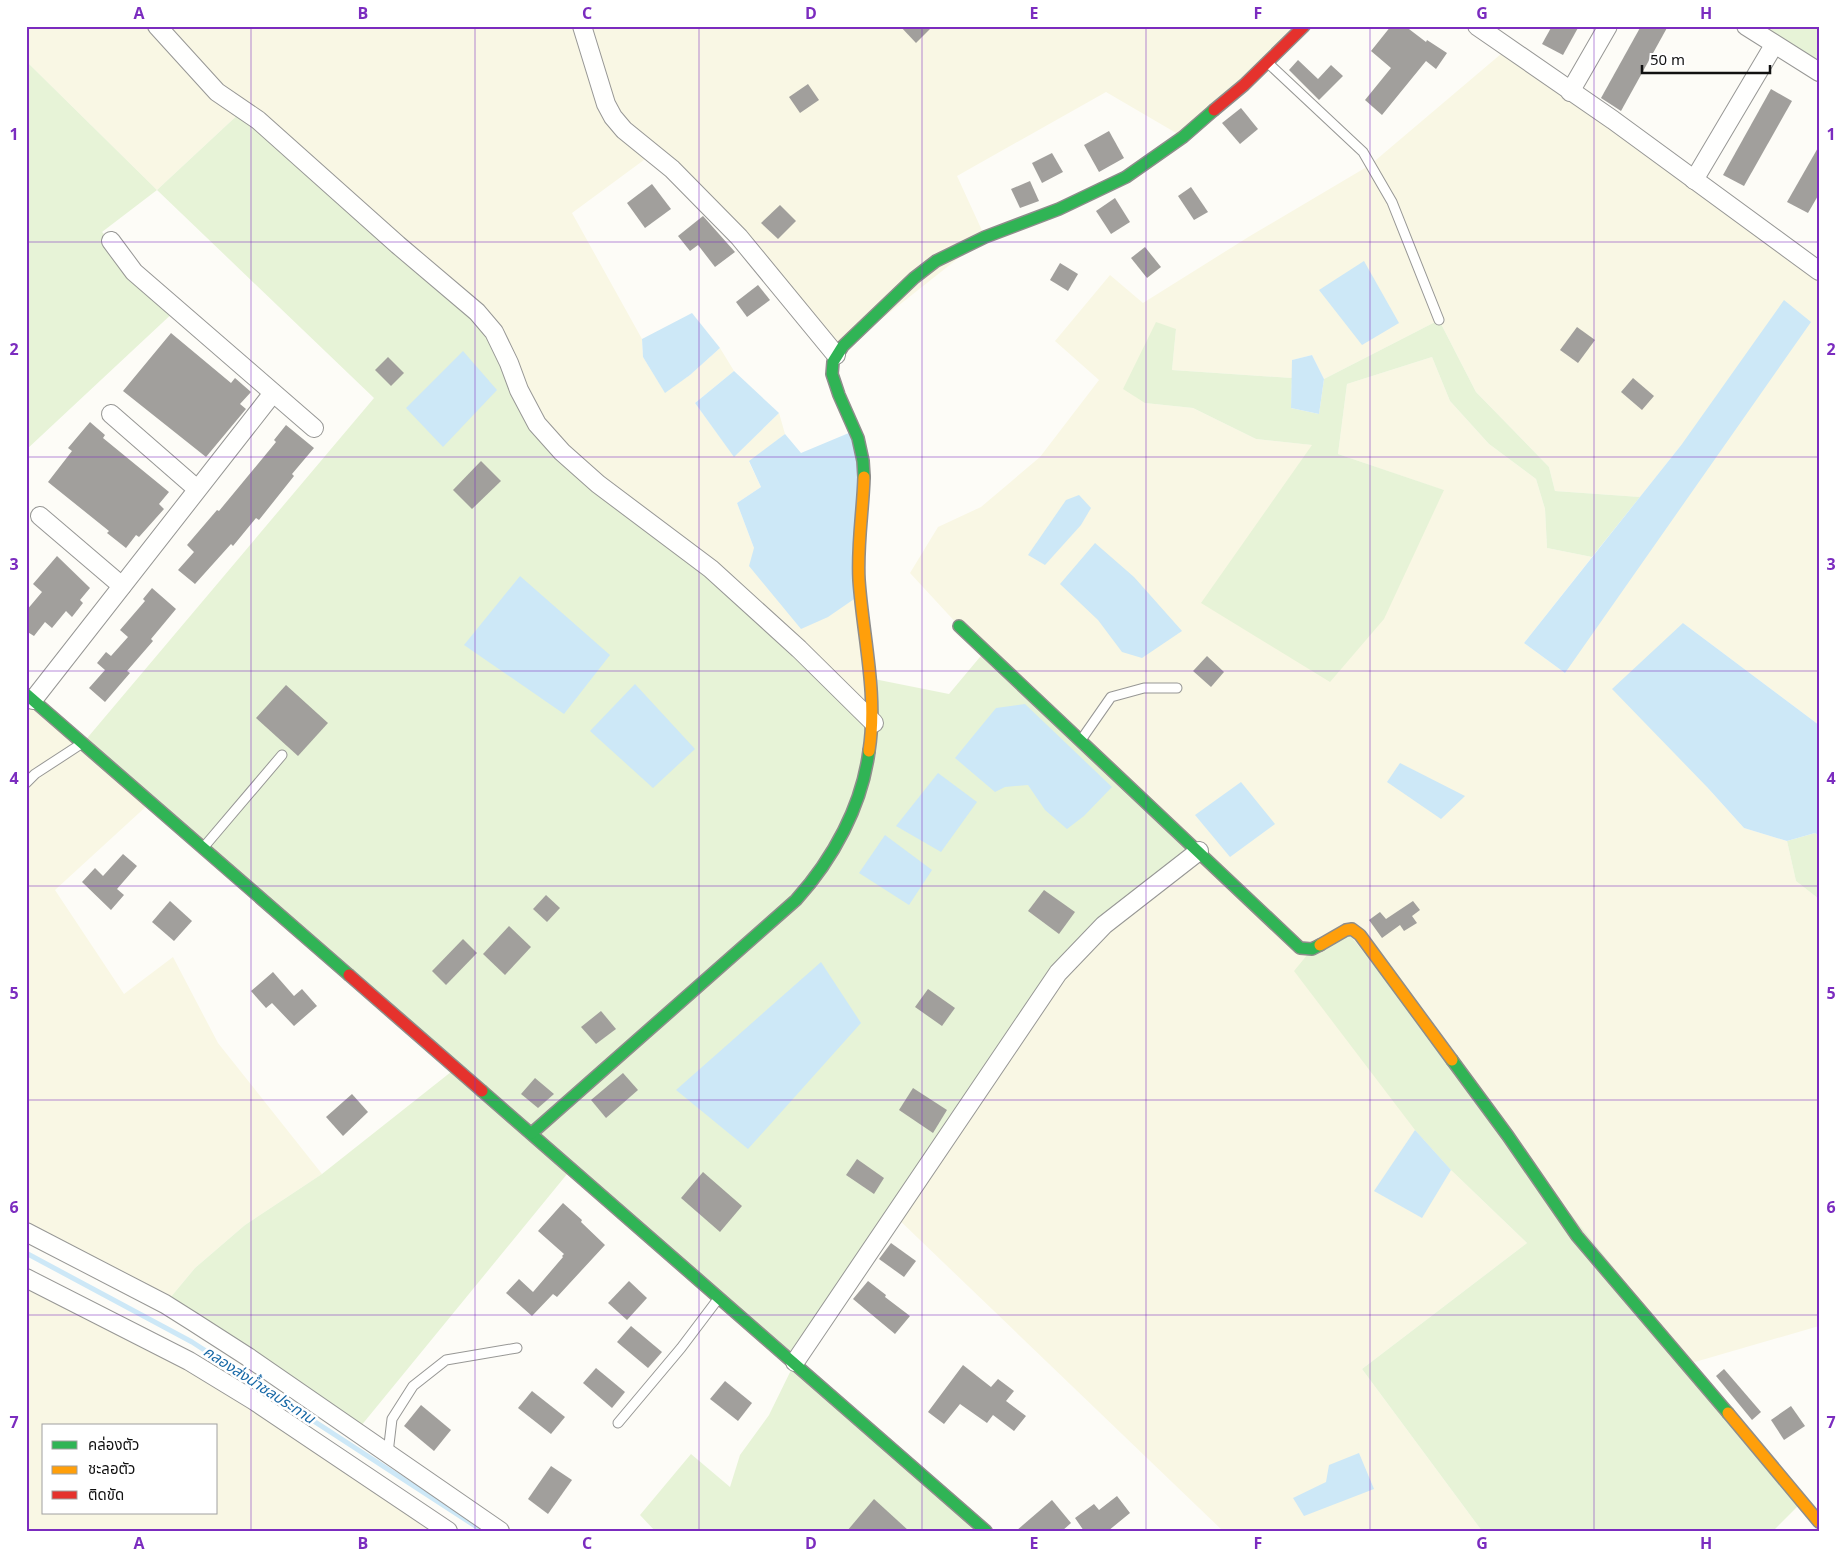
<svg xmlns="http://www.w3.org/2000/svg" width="1845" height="1557" font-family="Georgia,'Noto Sans Thai',serif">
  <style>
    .farmland { fill: #f9f7e4; fill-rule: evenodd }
    .green { fill: #e7f3d7 }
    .water { fill: #cde8f7 }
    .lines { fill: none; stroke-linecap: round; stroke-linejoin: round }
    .stream { stroke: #cde8f7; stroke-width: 5 }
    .building { fill: #a19f9c }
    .lane-casing { stroke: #979795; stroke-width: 11 }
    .street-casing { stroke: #979795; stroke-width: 20 }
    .fast-casing { stroke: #8e8d8b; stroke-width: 14 }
    .slow-casing { stroke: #8e8d8b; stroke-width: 14 }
    .jam-casing { stroke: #8e8d8b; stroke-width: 14 }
    .lane { stroke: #fffffe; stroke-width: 9 }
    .street { stroke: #fffffe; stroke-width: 18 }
    .fast { stroke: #30b455; stroke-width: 11 }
    .slow { stroke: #ff9f0a; stroke-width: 11 }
    .jam { stroke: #e5322d; stroke-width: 11 }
    .grid { fill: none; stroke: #7b2cbf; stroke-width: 1; stroke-opacity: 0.55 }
    .labels { text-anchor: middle; stroke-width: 5; stroke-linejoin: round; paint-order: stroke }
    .water-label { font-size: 15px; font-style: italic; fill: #1768a6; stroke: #fff }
    .neatline { fill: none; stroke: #7b2cbf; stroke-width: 2 }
    .grid-label { font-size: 16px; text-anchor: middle; font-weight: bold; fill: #7b2cbf }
  </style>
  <rect width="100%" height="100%" fill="#fdfcf7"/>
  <g class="farmland">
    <path d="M26 26H1304L1183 137 1106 92 957 176 985 237 836 355 652 154 572 213 642 339 643 357 665 392 690 375 720 348 734 371 695 403 734 456 779 413 785 434 749 462 761 487 737 503 754 548 860 595 874 723 598 484 244 109 157 190 26 61Z"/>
    <path d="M1508 48 1819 271V725L1683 623 1707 787 1744 828 1787 841 1796 881 1819 899V1326L1688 1364 1451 1170 1527 1243 1362 1369 1482 1531H1223L894 1215 1058 973 1199 852 959 626 910 573 938 527 981 507 1040 457 1099 380 1055 341 1110 275 1143 303 1250 236 1370 165ZM1439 320 1476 392 1549 467 1555 491 1640 497 1682 444 1565 673 1524 643 1592 557 1547 548 1545 509 1536 479 1489 444 1450 401 1432 357 1347 384 1338 454 1443 490 1202 603 1313 445 1256 439 1193 408 1145 403 1176 329 1172 370 1292 378V360L1312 355 1324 379Z"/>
    <path d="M26 694 151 802 55 890 124 994 173 957 218 1043 322 1174 245 1225 195 1268 165 1304 26 1232Z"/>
    <path d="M26 1278 189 1361 449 1531H26ZM44 1426H216V1513H44Z"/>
  </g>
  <g class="green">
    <path d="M1746 26H1819V72Z"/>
    <path d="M26 61 157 190 244 109 477 312 537 424 711 569 873 722 869 678 949 694 985 651 1199 851 1081 948 795 1362 986 1531H655L640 1515 691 1454 730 1487 740 1455 769 1415 795 1362 572 1168 356 1432 165 1304 195 1268 245 1225 322 1174 456 1068 83 743 374 398 157 190 102 232 177 309 26 450Z"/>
    <path d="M1439 320 1476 392 1549 467 1555 491 1640 497 1592 557 1547 548 1545 509 1536 479 1489 444 1450 401 1432 357 1347 384 1338 454 1444 490 1384 619 1330 682 1201 603 1312 445 1256 439 1193 408 1145 403 1123 389 1156 322 1176 329 1172 370 1292 378 1291 408 1319 414 1324 379Z"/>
    <path d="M1815 833 1819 836V899L1796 881 1787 841Z"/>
    <path d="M1346 930 1508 1136 1802 1502 1773 1531H1482L1362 1369 1527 1243 1451 1170 1415 1130 1294 971 1312 949Z"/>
  </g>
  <g class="water">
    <path d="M1364 261 1399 323 1362 345 1319 290Z"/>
    <path d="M1784 300 1811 322 1565 673 1524 643 1682 444Z"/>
    <path d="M692 313 720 348 690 375 665 393 643 357 642 339Z"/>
    <path d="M463 351 497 390 443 447 406 408Z"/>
    <path d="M1312 355 1324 379 1319 414 1291 408 1292 360Z"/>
    <path d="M734 371 779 413 734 457 695 403Z"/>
    <path d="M856 430 860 595 828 617 801 629 749 566 754 548 737 503 761 487 749 461 785 434 801 453Z"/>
    <path d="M1079 495 1091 508 1081 525 1045 565 1028 555 1066 500Z"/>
    <path d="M1095 543 1134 577 1182 631 1142 658 1122 652 1098 620 1060 584Z"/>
    <path d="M520 576 610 655 564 714 464 645Z"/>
    <path d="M1683 623 1819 725V836L1815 833 1787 841 1744 828 1707 787 1612 689Z"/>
    <path d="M635 684 695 749 653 788 590 731Z"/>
    <path d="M1025 704 1112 787 1084 816 1067 829 1045 810 1028 785 1005 787 995 792 955 758 996 708Z"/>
    <path d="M1400 763 1465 796 1441 819 1387 782Z"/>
    <path d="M938 773 977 802 941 852 896 826Z"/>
    <path d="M1241 782 1275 824 1230 857 1195 815Z"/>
    <path d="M885 835 932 870 909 905 859 873Z"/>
    <path d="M821 962 861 1023 748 1149 676 1090Z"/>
    <path d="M1415 1130 1451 1170 1422 1218 1374 1191Z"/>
    <path d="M1359 1453 1374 1489 1304 1516 1293 1498 1326 1482 1329 1465Z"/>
  </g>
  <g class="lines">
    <path class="stream" d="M26 1253 192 1342 483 1531"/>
  </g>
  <g class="building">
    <path d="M900 26H933L916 43Z"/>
    <path d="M1391 26H1405L1426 42 1427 40 1447 53 1436 69 1426 61 1382 115 1365 100 1391 68 1371 51Z"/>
    <path d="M1552 26H1579L1563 55 1542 44Z"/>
    <path d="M1641 26H1668L1621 111 1601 98Z"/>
    <path d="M1298 60 1318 79 1331 65 1343 76 1319 100 1289 70Z"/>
    <path d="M808 84 819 100 800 113 789 97Z"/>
    <path d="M1771 89 1792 101 1744 186 1723 175Z"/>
    <path d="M1241 108 1258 129 1240 144 1222 123Z"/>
    <path d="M1109 131 1124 158 1099 172 1084 145Z"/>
    <path d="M1819 146V194L1808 213 1787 202Z"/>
    <path d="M1052 153 1063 172 1042 183 1032 163Z"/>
    <path d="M1030 181 1039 201 1020 208 1011 189Z"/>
    <path d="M652 184 671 209 645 228 627 203Z"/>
    <path d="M1191 187 1208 212 1194 220 1178 196Z"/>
    <path d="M1115 198 1130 222 1111 234 1096 211Z"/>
    <path d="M780 205 796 221 778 239 761 223Z"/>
    <path d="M703 216 735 252 715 267 698 245 690 251 678 236Z"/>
    <path d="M1145 247 1161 267 1147 278 1131 258Z"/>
    <path d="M1060 263 1078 274 1068 291 1050 280Z"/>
    <path d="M758 285 770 300 747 317 736 302Z"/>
    <path d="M1577 327 1595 340 1578 363 1560 350Z"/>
    <path d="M171 333 231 383 235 378 251 392 240 404 246 409 206 457 123 391Z"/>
    <path d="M388 357 404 373 391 386 375 370Z"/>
    <path d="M1633 378 1654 396 1642 410 1621 392Z"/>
    <path d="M90 422 105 435 103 438 169 492 159 504 164 509 139 537 136 535 126 548 107 533 109 531 48 482 72 451 68 448Z"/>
    <path d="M286 425 314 448 292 474 294 476 259 520 256 518 233 546 231 544 195 584 178 570 194 552 187 545 217 510 219 511 276 442 274 440Z"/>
    <path d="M481 461 501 481 472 509 453 490Z"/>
    <path d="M57 556 90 588 80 600 83 603 72 617 66 611 52 628 45 622 34 636 26 631V611L42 592 33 584Z"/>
    <path d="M152 588 176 609 151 639 153 641 127 671 130 673 105 702 89 688 105 670 97 663 106 652 111 656 128 637 120 630 145 601 143 599Z"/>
    <path d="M1207 656 1224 672 1211 687 1193 671Z"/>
    <path d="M286 685 328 723 298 756 256 718Z"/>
    <path d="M123 854 137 866 117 889 124 895 111 910 82 882 95 868 103 876Z"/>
    <path d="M1044 890 1075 912 1059 934 1028 911Z"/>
    <path d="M546 895 560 908 547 922 533 909Z"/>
    <path d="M170 901 192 921 174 941 152 922Z"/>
    <path d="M1413 901 1420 910 1412 916 1417 923 1404 931 1400 925 1382 938 1369 920 1380 912 1386 919Z"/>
    <path d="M509 926 531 947 505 975 483 954Z"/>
    <path d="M463 939 477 953 446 985 432 971Z"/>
    <path d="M273 972 294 996 302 989 317 1006 294 1026 272 1003 266 1008 251 991Z"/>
    <path d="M928 989 955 1008 942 1026 915 1007Z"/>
    <path d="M601 1011 616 1029 596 1044 581 1027Z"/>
    <path d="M623 1073 638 1090 606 1118 591 1100Z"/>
    <path d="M535 1078 554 1094 538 1108 521 1094Z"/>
    <path d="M913 1088 947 1110 933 1133 899 1110Z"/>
    <path d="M352 1094 368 1112 343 1136 326 1117Z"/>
    <path d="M857 1159 884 1178 874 1194 846 1175Z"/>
    <path d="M703 1172 742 1206 720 1232 681 1198Z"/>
    <path d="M563 1203 582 1220 581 1222 605 1245 557 1297 553 1294 532 1316 506 1293 519 1279 533 1292 563 1257 562 1256 564 1254 538 1231Z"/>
    <path d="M891 1243 916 1261 904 1277 879 1259Z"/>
    <path d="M629 1281 647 1298 627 1320 608 1303Z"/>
    <path d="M868 1281 886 1295 885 1297 910 1316 895 1334 853 1299Z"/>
    <path d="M631 1326 662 1352 648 1368 617 1342Z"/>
    <path d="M963 1365 991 1387 998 1379 1014 1391 1006 1401 1026 1416 1014 1431 993 1415 987 1423 960 1404 944 1424 928 1412Z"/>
    <path d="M596 1368 625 1392 612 1408 583 1383Z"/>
    <path d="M1724 1369 1761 1412 1752 1420 1716 1376Z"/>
    <path d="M725 1381 752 1403 738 1421 710 1399Z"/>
    <path d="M532 1391 565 1417 551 1434 518 1408Z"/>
    <path d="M421 1405 451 1430 434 1451 404 1426Z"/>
    <path d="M1791 1406 1805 1426 1784 1440 1771 1420Z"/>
    <path d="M551 1466 572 1480 548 1514 528 1499Z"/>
    <path d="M1117 1496 1130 1513 1108 1531H1084L1075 1518 1094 1504 1099 1510Z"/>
    <path d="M874 1499 909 1531H847Z"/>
    <path d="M1052 1500 1071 1523 1062 1531H1016Z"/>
  </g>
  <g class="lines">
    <g class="lane-casing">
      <g id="lane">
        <path d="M1268 63 1363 152 1392 202 1439 320"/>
        <path d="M1081 740 1111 697 1144 688H1177"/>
        <path d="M26 783 35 774 81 744"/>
        <path d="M203 848 282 755"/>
        <path d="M618 1423 681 1348 718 1299"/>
        <path d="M388 1453 392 1419 413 1386 446 1360 517 1348"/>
      </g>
    </g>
    <g class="street-casing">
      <g id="street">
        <path d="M157 26 217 92 258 120 398 245 477 312 494 332 509 363 519 390 537 424 562 452 598 484 711 569 799 649 874 723"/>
        <path d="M582 26 606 104 613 117 624 130 672 169 739 237 836 355"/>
        <path d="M1477 26 1613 120 1819 271"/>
        <path d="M1746 26 1819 72"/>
        <path d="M1570 92 1608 26"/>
        <path d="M1694 180 1774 45"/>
        <path d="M111 241 134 272 314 428"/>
        <path d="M111 414 197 489"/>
        <path d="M40 516 122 586"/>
        <path d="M33 700 273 393"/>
        <path d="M26 1232 165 1304 192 1321 248 1357 500 1531"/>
        <path d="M26 1278 189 1361 253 1400 448 1531"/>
        <path d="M795 1362 1058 973 1104 925 1199 851"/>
      </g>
    </g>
    <g class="fast-casing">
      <g id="fast">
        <path d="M864 477 863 461 858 438 839 395 832 374 833 362 843 346 914 278 936 261 985 237 1059 209 1126 177 1183 137 1214 110"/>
        <path d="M959 626 1300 948 1312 949 1320 945"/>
        <path d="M26 694 349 975"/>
        <path d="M1452 1060 1508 1136 1577 1236 1728 1413"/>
        <path d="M482 1091 986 1531"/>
        <path d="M532 1133 796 900C833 859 862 806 869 751"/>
      </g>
    </g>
    <g class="slow-casing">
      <g id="slow">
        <path d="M864 477C863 511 857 545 859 580 863 637 878 694 869 751"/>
        <path d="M1320 945 1346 930 1352 929 1360 935 1452 1060"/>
        <path d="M1728 1413 1819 1522"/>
      </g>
    </g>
    <g class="jam-casing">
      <g id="jam">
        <path d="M1214 110 1244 85 1304 26"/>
        <path d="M349 975 482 1091"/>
      </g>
    </g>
    <use href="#lane" class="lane"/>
    <use href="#street" class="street"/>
    <use href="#fast" class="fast"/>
    <use href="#slow" class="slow"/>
    <use href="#jam" class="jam"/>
  </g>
  <path class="grid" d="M251 26V1531M475 26V1531M699 26V1531M922 26V1531M1146 26V1531M1370 26V1531M1594 26V1531M26 242H1819M26 457H1819M26 671H1819M26 886H1819M26 1100H1819M26 1315H1819"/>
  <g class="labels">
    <g class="water-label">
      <text transform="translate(259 1385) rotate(33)" y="5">คลองส่งน้ำชลประทาน</text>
    </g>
  </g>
  <rect width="1845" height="1557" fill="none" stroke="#ffffff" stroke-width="55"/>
  <rect x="42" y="1424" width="175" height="90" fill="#ffffff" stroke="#a0a0a0"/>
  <rect x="52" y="1441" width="25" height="8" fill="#30b455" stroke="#a0a0a0"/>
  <text x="88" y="1450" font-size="15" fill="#111111">คล่องตัว</text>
  <rect x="52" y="1466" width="25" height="8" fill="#ff9f0a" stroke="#a0a0a0"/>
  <text x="88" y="1474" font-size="15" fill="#111111">ชะลอตัว</text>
  <rect x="52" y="1491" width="25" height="8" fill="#e5322d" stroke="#a0a0a0"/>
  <text x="88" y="1500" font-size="15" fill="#111111">ติดขัด</text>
  <path d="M1642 65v8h128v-8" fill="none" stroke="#111111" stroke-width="2.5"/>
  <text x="1650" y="65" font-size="15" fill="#111111" stroke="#ffffff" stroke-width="4" paint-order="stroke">50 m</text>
  <rect x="28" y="28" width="1790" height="1502" class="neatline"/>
  <g class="grid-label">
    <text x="139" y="19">A</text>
    <text x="363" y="19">B</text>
    <text x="587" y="19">C</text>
    <text x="811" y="19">D</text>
    <text x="1034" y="19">E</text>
    <text x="1258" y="19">F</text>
    <text x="1482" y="19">G</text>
    <text x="1706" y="19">H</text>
    <text x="14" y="140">1</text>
    <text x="1831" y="140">1</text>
    <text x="14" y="355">2</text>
    <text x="1831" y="355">2</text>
    <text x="14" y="570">3</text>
    <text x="1831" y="570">3</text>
    <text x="14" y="784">4</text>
    <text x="1831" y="784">4</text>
    <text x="14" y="999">5</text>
    <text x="1831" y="999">5</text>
    <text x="14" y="1213">6</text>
    <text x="1831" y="1213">6</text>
    <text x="14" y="1428">7</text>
    <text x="1831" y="1428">7</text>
    <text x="139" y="1549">A</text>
    <text x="363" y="1549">B</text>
    <text x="587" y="1549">C</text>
    <text x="811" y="1549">D</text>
    <text x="1034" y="1549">E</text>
    <text x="1258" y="1549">F</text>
    <text x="1482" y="1549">G</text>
    <text x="1706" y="1549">H</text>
  </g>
</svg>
